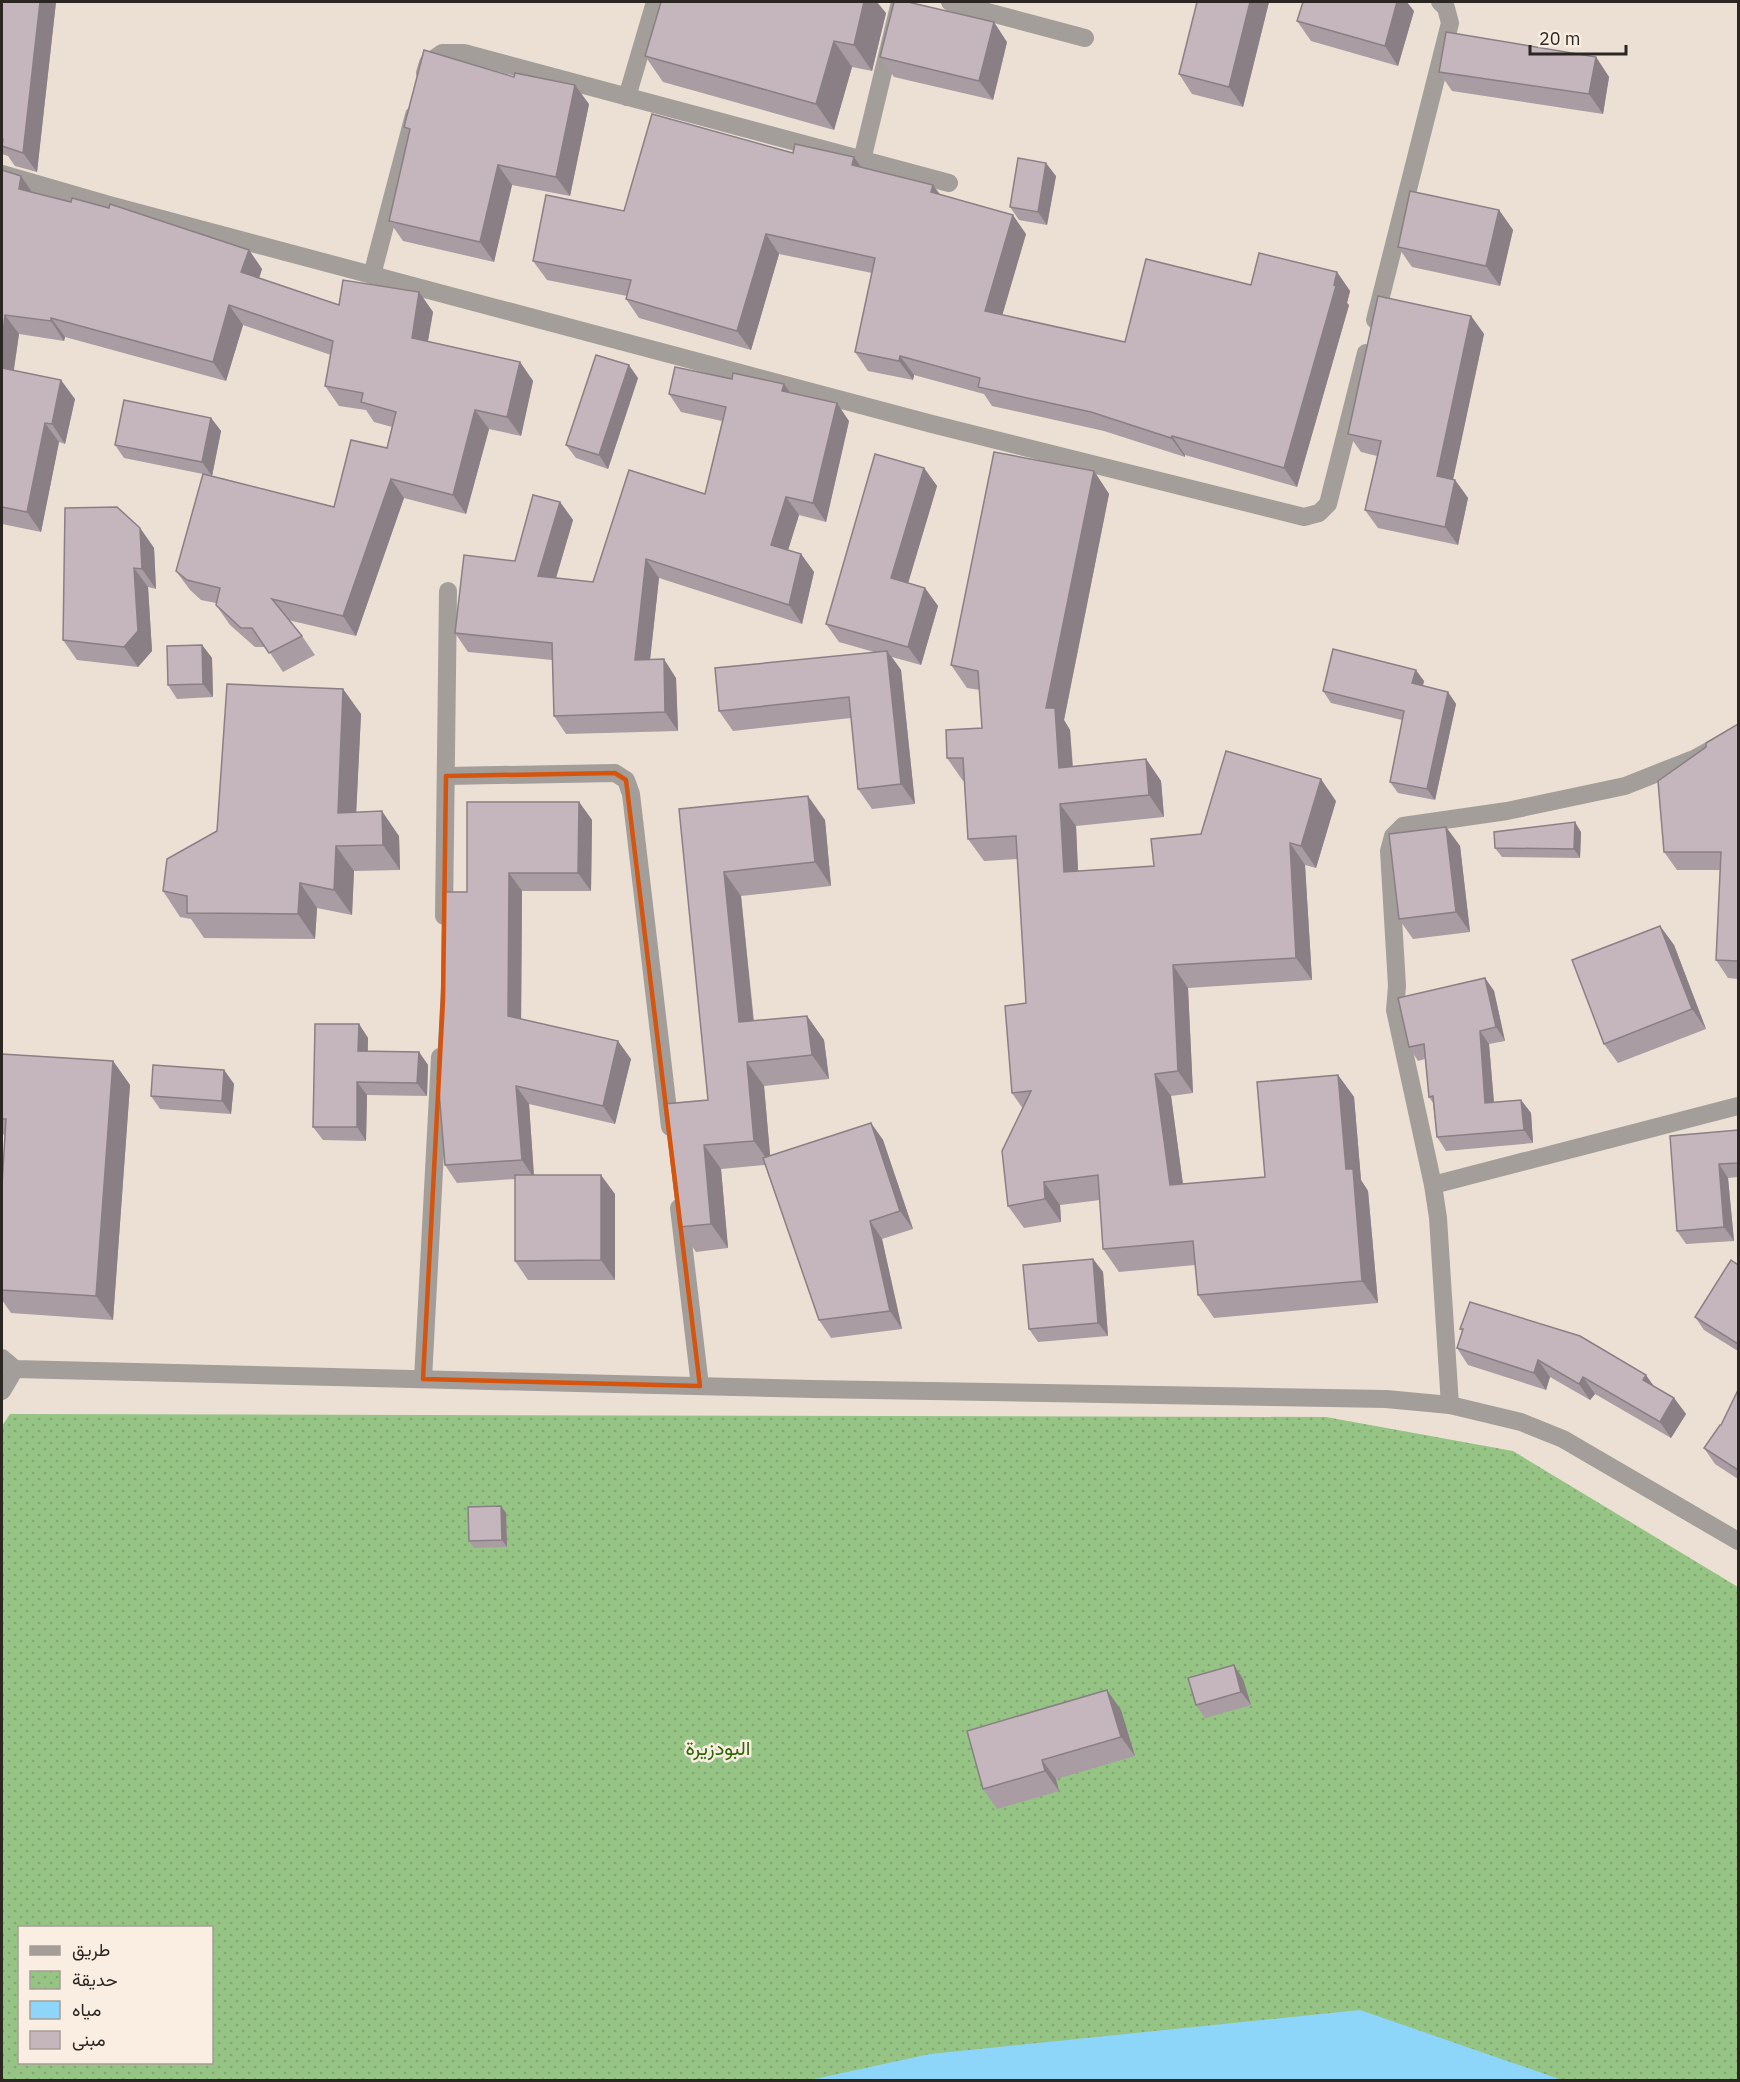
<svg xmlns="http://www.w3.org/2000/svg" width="1740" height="2082" font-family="'IBM Plex Sans',Vazirmatn,sans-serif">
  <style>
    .park { fill: url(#park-dots); fill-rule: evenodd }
    .water { fill: #8ed6f9 }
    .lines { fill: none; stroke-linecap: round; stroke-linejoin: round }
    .minor { stroke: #a39e99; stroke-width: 18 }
    .wall { fill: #a99ca3 }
    .shaded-wall { fill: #8a7f84 }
    .building { fill: #c5b5bd; stroke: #8a7f84; stroke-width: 1.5 }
    .marked { fill: none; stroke: #d5540e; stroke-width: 4.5; stroke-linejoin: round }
    .labels { text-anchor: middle; stroke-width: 5; stroke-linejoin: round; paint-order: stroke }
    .park-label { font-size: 20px; fill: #296703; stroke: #faede2 }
  </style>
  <defs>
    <pattern id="park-dots" width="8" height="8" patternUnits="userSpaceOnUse" patternTransform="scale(1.5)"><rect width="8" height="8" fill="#95c485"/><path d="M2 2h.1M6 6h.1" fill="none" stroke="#81a873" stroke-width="1.8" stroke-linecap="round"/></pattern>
  </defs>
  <rect width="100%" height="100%" fill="#ece0d5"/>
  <path class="park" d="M10 1414 1326 1417 1513 1451 1738 1587V2080H2V1426ZM20 1928H212V2062H20Z"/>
  <path class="water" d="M1360 2010 1562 2080H810L930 2054Z"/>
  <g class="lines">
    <g class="minor">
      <path d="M950 2 1085 38"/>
      <path d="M425 73 428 63 442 53H464L949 183"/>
      <path d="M627 97 655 2"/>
      <path d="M862 160 900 2"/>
      <path d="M2 174 109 205 932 424 1304 517 1319 513 1328 504 1366 353"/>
      <path d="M372 275 414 115"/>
      <path d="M1375 320 1450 23 1446 8 1440 2"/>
      <path d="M446 776 615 773 626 780 631 794 670 1127"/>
      <path d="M444 916 448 591"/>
      <path d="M1433 1185 1738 1106"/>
      <path d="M679 1208 700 1386"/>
      <path d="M2 1358 15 1369 813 1389 1386 1399 1450 1405 1521 1422 1563 1439 1738 1541"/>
      <path d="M423 1379 440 1057"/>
      <path d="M2 1391 15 1369"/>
      <path d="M1450 1405 1438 1218 1433 1185 1395 1010 1397 986 1389 851 1393 836 1403 826 1507 811 1625 786 1696 758 1738 735"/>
    </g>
  </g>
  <g class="wall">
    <path d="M2 2H56L37 172 15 166 8 156 2 154Z"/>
    <path d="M1197 2H1269L1243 107 1192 94 1179 74Z"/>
    <path d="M1414 11 1398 66 1311 41 1297 21Z"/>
    <path d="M886 13 872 71 852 67 834 130 663 82 645 56Z"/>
    <path d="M1007 42 993 100 894 77 880 57Z"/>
    <path d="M1596 57 1609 77 1603 114 1452 91 1439 72Z"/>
    <path d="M589 104 570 196 512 185 494 262 403 241 389 221 409 134 404 127Z"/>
    <path d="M793 153 854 157 860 167 933 185 940 194 1026 234 1002 315 1125 342 1251 285 1337 272 1350 291 1347 303 1349 305 1297 487 1185 455V457L1104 431 992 406 984 394 914 375 913 380 868 371 855 352 872 273 779 254 751 350 639 318 626 299 627 296 547 280 533 261 624 211Z"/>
    <path d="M2 170 32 192 249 250 262 269 259 278 339 305 419 292 433 312 428 341 520 362 533 381 521 436 489 429 466 514 404 498 356 636 288 620 302 636 315 655 283 672 266 647H255L230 625 216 605V603L201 600 190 590 176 571 203 474 124 458 115 445 211 418 221 431 212 476 334 507 387 448 392 427 374 422 366 410 339 406 325 386 331 355 243 325 226 381 65 337 64 341 19 334 14 370 75 399 65 444 59 442 41 532 2 524Z"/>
    <path d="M1056 176 1047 225 1019 220 1010 207Z"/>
    <path d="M1499 210 1513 230 1500 286 1412 267 1398 247Z"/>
    <path d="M1471 316 1484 334 1453 479 1455 480 1468 498 1458 545 1378 528 1365 510 1377 456 1361 452 1348 434Z"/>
    <path d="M638 378 608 469 576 458 566 445Z"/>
    <path d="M732 379 784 384 790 392 849 421 826 522 799 515 788 550 801 554 814 572 802 624 659 578 650 660 676 678 678 731 566 734 554 716 552 660 468 652 455 633 515 561 560 502 573 520 556 578 593 582 705 494 722 421 681 412 669 394Z"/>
    <path d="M924 468 937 486 908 583 925 588 938 606 921 665 892 657 901 670 915 804 872 809 858 789 851 718 733 731 719 711 874 652 839 642 826 624Z"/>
    <path d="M1094 471 1109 494 1064 720 1070 730 1073 766 1146 759 1161 781 1164 817 1076 826 1078 871 1154 866 1201 834 1336 801 1316 868 1305 865 1312 980 1188 988 1193 1093 1171 1096 1183 1184 1265 1177 1338 1075 1354 1097 1361 1180 1368 1191 1378 1303 1214 1318 1198 1295 1195 1265 1119 1272 1103 1249 1100 1200 1060 1205 1061 1222 1024 1228 1008 1206 1023 1109 1012 1093 1026 1003 1018 859 984 861 968 839 964 781H963L947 758 982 728 980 690 967 688 951 665Z"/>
    <path d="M140 528 154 548 156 589 148 587 152 651 138 667 77 660 63 640Z"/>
    <path d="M202 645 212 658 213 697 177 699 168 685Z"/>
    <path d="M1424 681 1423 686 1448 692 1456 704 1435 800 1398 793 1390 782 1402 720 1331 703 1323 691Z"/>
    <path d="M343 689 361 714 356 812 399 836 400 870 354 871 352 915 317 908 315 939 204 938 191 919 180 917 163 891Z"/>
    <path d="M1738 724V979L1728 978 1716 960 1720 870H1677L1664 852Z"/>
    <path d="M579 802 592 820 591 891H522L521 1019 631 1059 615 1124 529 1104 534 1175 615 1194V1280H528L515 1261V1179L457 1183 445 1165 438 1081 437 1079 467 892Z"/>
    <path d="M679 809 825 820 831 886 741 896 754 1021 807 1016 824 1040 829 1079 764 1086 770 1156 871 1123 883 1140 913 1229 882 1239 902 1329 831 1338 819 1320 765 1165 721 1169 728 1248 696 1252 679 1227 708 1100Z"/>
    <path d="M1446 827 1460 846 1470 932 1413 939 1399 919Z"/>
    <path d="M1581 832 1580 858 1502 857 1495 848Z"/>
    <path d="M1660 926 1674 945 1706 1029 1618 1063 1604 1044Z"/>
    <path d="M1485 978 1494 991 1505 1041 1489 1044 1494 1102 1521 1100 1531 1113 1533 1143 1446 1151 1437 1137 1433 1103 1429 1097 1425 1059 1418 1061 1409 1047Z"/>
    <path d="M359 1024 368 1038V1051L419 1052 428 1065 427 1096 367 1095 366 1141 323 1140 313 1127Z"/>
    <path d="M2 1054 113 1061 130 1085 113 1320 11 1313 2 1300V1184L5 1137 2 1132Z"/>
    <path d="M224 1070 234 1084 231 1114 160 1109 151 1096Z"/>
    <path d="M1738 1130V1177L1728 1178 1734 1241 1686 1244 1677 1231Z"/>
    <path d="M1093 1259 1103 1272 1108 1336 1038 1342 1029 1329Z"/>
    <path d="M1738 1265V1351L1704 1330 1695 1317Z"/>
    <path d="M1460 1329 1654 1386 1674 1398 1686 1414 1671 1438 1595 1394 1590 1400 1550 1377 1546 1390 1468 1365 1457 1348 1462 1331Z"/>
    <path d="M1738 1390V1479L1715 1464 1704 1448 1721 1425Z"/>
    <path d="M501 1506 506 1513 507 1547 474 1548 469 1541Z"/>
    <path d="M1243 1679 1251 1705 1205 1718 1196 1705Z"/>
    <path d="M1121 1710 1135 1756 1056 1779 1059 1791 997 1809 983 1789Z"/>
  </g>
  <g class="shaded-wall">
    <path d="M40 2H56L37 172 23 153Z"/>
    <path d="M864 2H877L886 13 872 71 854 45Z"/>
    <path d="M1250 2H1269L1243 107 1229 87Z"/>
    <path d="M1397 2H1407L1414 11 1398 66 1385 46Z"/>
    <path d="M994 22 1007 42 993 100 979 81Z"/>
    <path d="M834 41 852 67 834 130 816 104Z"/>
    <path d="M1596 57 1609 77 1603 114 1589 94Z"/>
    <path d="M575 85 589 104 570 196 556 177Z"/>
    <path d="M854 157 867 176 852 165Z"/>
    <path d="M1046 163 1056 176 1047 225 1038 212Z"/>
    <path d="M498 165 512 185 494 262 480 242Z"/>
    <path d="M21 176 34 195 19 189Z"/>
    <path d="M933 185 946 204 931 192Z"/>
    <path d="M1499 210 1513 230 1500 286 1486 266Z"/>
    <path d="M1013 215 1026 234 998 330 985 311Z"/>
    <path d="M766 234 779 254 751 350 737 331Z"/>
    <path d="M249 250 262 269 255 291 241 272Z"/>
    <path d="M1337 272 1350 291 1347 303 1349 305 1297 487 1284 468Z"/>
    <path d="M419 292 433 312 425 357 412 338Z"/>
    <path d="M229 305 243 325 226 381 213 362Z"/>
    <path d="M5 315 19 334 11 387 2 372V342Z"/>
    <path d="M1471 316 1484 334 1450 494 1437 476Z"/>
    <path d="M51 318 65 337 64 341 51 321Z"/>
    <path d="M900 356 914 375 913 380 899 361Z"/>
    <path d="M520 362 533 381 521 436 507 417Z"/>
    <path d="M629 365 638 378 608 469 599 455Z"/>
    <path d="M61 380 75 399 65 444 52 424Z"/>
    <path d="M784 384 797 402 782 391Z"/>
    <path d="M837 403 849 421 826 522 813 503Z"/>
    <path d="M475 410 489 429 466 514 453 495Z"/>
    <path d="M211 418 221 431 212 476 202 462Z"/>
    <path d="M45 423 59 442 41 532 27 512Z"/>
    <path d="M1172 436 1185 455V457L1171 438Z"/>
    <path d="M924 468 937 486 904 597 891 578Z"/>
    <path d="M1094 471 1109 494 1064 720 1070 730 1074 790 1059 768 1046 708Z"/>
    <path d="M391 479 404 498 356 636 343 616Z"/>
    <path d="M1455 480 1468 498 1458 545 1445 527Z"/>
    <path d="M786 497 799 515 784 563 771 545Z"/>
    <path d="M560 502 573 520 551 595 538 576Z"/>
    <path d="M140 528 154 548 156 589 142 569Z"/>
    <path d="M801 554 814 572 802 624 789 605Z"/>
    <path d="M646 559 659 578 648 678 635 660Z"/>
    <path d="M134 568 148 587 152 651 138 667 124 647Z"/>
    <path d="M925 588 938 606 921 665 908 647Z"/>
    <path d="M202 645 212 658 213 697 203 684Z"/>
    <path d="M887 651 901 670 915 804 901 784Z"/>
    <path d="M664 659 676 678 678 731 665 712Z"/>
    <path d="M1416 670 1424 681 1420 695 1412 683Z"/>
    <path d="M343 689 361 714 355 838 338 813Z"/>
    <path d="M1448 692 1456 704 1435 800 1427 789Z"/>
    <path d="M1146 759 1161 781 1164 817 1149 795Z"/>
    <path d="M1321 779 1336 801 1316 868 1301 846Z"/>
    <path d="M808 796 825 820 831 886 815 862Z"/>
    <path d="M579 802 592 820 591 891 578 873Z"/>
    <path d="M1060 804 1076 826 1079 894 1064 872Z"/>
    <path d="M382 811 399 836 400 870 383 845Z"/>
    <path d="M1575 822 1581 832 1580 858 1574 849Z"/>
    <path d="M1446 827 1460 846 1470 932 1456 912Z"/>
    <path d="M1290 843 1305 865 1312 980 1296 958Z"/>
    <path d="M336 846 354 871 352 915 334 890Z"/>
    <path d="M724 872 741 896 756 1047 739 1022Z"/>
    <path d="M509 873 522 891 521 1034 508 1016Z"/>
    <path d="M300 883 317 908 315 939 298 914Z"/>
    <path d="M1660 926 1674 945 1706 1029 1692 1009Z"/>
    <path d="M1173 965 1188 988 1193 1093 1178 1071Z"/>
    <path d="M1485 978 1494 991 1505 1041 1496 1027Z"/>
    <path d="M807 1016 824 1040 829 1079 812 1055Z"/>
    <path d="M359 1024 368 1038 367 1064 358 1051Z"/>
    <path d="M1480 1031 1489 1044 1495 1116 1485 1103Z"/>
    <path d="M618 1041 631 1059 615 1124 603 1106Z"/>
    <path d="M419 1052 428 1065 427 1096 417 1083Z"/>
    <path d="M113 1061 130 1085 113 1320 96 1296Z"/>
    <path d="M747 1062 764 1086 771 1165 754 1141Z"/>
    <path d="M224 1070 234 1084 231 1114 222 1101Z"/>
    <path d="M1155 1074 1171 1096 1186 1207 1170 1185Z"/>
    <path d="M1338 1075 1354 1097 1361 1180 1368 1191 1378 1303 1362 1281 1346 1169Z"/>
    <path d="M357 1082 367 1095 366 1141 357 1127Z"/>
    <path d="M516 1086 529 1104 534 1178 522 1160Z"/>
    <path d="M1521 1100 1531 1113 1533 1143 1524 1130Z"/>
    <path d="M871 1123 883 1140 913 1229 900 1211Z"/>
    <path d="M704 1145 721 1169 728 1248 711 1224Z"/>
    <path d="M1719 1164 1728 1178 1734 1241 1724 1227Z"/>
    <path d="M601 1175 615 1194V1280L601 1260Z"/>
    <path d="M1044 1182 1060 1205 1061 1222 1045 1199Z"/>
    <path d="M870 1221 882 1239 902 1329 890 1311Z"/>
    <path d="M1093 1259 1103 1272 1108 1336 1098 1323Z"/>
    <path d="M1538 1360 1550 1377 1546 1390 1534 1373Z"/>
    <path d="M1646 1375 1658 1392 1643 1380Z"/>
    <path d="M1583 1377 1595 1394 1590 1400 1579 1384Z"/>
    <path d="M1674 1398 1686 1414 1671 1438 1660 1422Z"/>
    <path d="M501 1506 506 1513 507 1547 502 1540Z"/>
    <path d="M1234 1665 1243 1679 1251 1705 1241 1692Z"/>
    <path d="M1107 1690 1121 1710 1135 1756 1121 1737Z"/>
    <path d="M1042 1760 1056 1779 1059 1791 1045 1771Z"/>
  </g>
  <g class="building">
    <path d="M2 2H40L23 153 2 146 3 139 2 138Z"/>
    <path d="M661 2H864L854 45 834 41 816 104 645 56Z"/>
    <path d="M894 2H908L994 22 979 81 880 57Z"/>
    <path d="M1197 2H1250L1229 87 1179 74Z"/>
    <path d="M1303 2H1397L1385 46 1297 21Z"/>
    <path d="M1446 32 1596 57 1589 94 1439 72Z"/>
    <path d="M424 50 514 77 515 73 575 85 556 177 498 165 480 242 389 221 410 129 404 127Z"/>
    <path d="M652 114 793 153 795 144 854 157 852 165 933 185 931 192 1013 215 985 311 1125 342 1146 259 1251 285 1259 253 1337 272 1334 285 1336 286 1284 468 1172 436 1171 438 1091 412 978 387 980 378 900 356 899 361 855 352 875 258 766 234 737 331 626 299 631 280 533 261 546 195 624 211Z"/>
    <path d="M1018 158 1046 163 1038 212 1010 207Z"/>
    <path d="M2 170 21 176 19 189 71 202 72 198 109 208 110 204 249 250 241 272 339 305 343 280 419 292 412 338 520 362 507 417 475 410 453 495 391 479 343 616 272 599 302 636 269 653 252 628H241L216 605 220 588 187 580 176 571 203 474 334 507 351 440 387 448 396 412 361 402 363 393 325 386 333 341 229 305 213 362 51 318V321L5 315 2 342Z"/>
    <path d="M1410 191 1499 210 1486 266 1398 247Z"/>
    <path d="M1378 296 1471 316 1437 476 1455 480 1445 527 1365 510 1381 441 1348 434Z"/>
    <path d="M596 355 629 365 599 455 566 445Z"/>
    <path d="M675 367 732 379 733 373 784 384 782 391 837 403 813 503 786 497 771 545 801 554 789 605 646 559 635 660 664 659 665 712 554 716 552 643 455 633 464 555 515 561 533 495 560 502 538 576 593 582 629 470 705 494 726 407 669 394Z"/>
    <path d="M2 368 61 380 52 424 45 423 27 512 2 507Z"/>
    <path d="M124 400 211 418 202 462 115 445Z"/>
    <path d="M994 452 1094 471 1046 708H1055L1059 768 1146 759 1149 795 1060 804 1064 872 1154 866 1151 839 1201 834 1226 751 1321 779 1301 846 1290 843 1296 958 1173 965 1178 1071 1155 1074 1170 1185 1265 1177 1257 1082 1338 1075 1346 1169H1353L1362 1281 1198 1295 1193 1241 1103 1249 1098 1175 1044 1182 1045 1199 1008 1206 1002 1151 1031 1091 1012 1093 1005 1006 1026 1003 1016 836 968 839 963 758H947L946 730 982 728 978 671 951 665Z"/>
    <path d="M875 454 924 468 891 578 925 588 908 647 826 624Z"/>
    <path d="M117 507 140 528 142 569 134 568 138 631 124 647 63 640 65 508Z"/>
    <path d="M202 645 203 684 168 685 167 646Z"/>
    <path d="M1333 649 1416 670 1412 683 1448 692 1427 789 1390 782 1404 711 1323 691Z"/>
    <path d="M887 651 901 784 858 789 849 697 719 711 715 668Z"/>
    <path d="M227 684 343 689 338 813 382 811 383 845 336 846 334 890 300 883 298 914 187 913V896L163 891 167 859 217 831Z"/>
    <path d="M1738 724V961L1716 960 1721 852H1664L1658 781 1706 747V743Z"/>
    <path d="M808 796 815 862 724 872 739 1022 807 1016 812 1055 747 1062 754 1141 704 1145 711 1224 679 1227 664 1104 708 1100 679 809Z"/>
    <path d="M467 802H579L578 873H509L508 1016 618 1041 603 1106 516 1086 522 1160 445 1165 438 1079H437L442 982 443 892H467Z"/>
    <path d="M1575 822 1574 849 1495 848 1494 832Z"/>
    <path d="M1446 827 1456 912 1399 919 1389 834Z"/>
    <path d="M1660 926 1692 1009 1604 1044 1572 960Z"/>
    <path d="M1485 978 1496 1027 1480 1031 1485 1103 1521 1100 1524 1130 1437 1137 1433 1096 1429 1097 1424 1044 1409 1047 1398 998Z"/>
    <path d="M315 1024H359L358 1051 419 1052 417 1083 357 1082V1127H313Z"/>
    <path d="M2 1054 113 1061 96 1296 2 1290V1185L6 1119H2Z"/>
    <path d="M153 1065 224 1070 222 1101 151 1096Z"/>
    <path d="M871 1123 900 1211 870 1221 890 1311 819 1320 763 1158Z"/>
    <path d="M1738 1130V1163L1719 1164 1724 1227 1677 1231 1670 1136Z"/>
    <path d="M515 1175H601V1260L515 1261Z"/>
    <path d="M1093 1259 1098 1323 1029 1329 1023 1265Z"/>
    <path d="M1731 1260 1738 1265V1344L1695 1317Z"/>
    <path d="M1470 1302 1580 1336 1646 1375 1643 1380 1674 1398 1660 1422 1583 1377 1579 1384 1538 1360 1534 1373 1457 1348 1463 1329H1460Z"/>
    <path d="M1738 1390V1470L1704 1448 1720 1425H1721Z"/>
    <path d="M501 1506 502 1540 469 1541 468 1507Z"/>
    <path d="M1234 1665 1241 1692 1196 1705 1188 1678Z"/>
    <path d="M1107 1690 1121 1737 1042 1760 1045 1771 983 1789 967 1731Z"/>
  </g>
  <path class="marked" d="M615 773 626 780 700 1386 423 1379 443 1000 446 776Z"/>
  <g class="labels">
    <g class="park-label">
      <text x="718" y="1755">البودزيرة</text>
    </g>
  </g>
  <rect width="1740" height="2082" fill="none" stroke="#2b2622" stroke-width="6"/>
  <rect x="18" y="1926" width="195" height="138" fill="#faede2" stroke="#a79d95" stroke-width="1.5"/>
  <rect x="30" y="1946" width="30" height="9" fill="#a39e99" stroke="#a79d95" stroke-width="1.5"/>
  <text x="72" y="1956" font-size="18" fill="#2b2622">طريق</text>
  <rect x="30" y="1971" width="30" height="18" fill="url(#park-dots)" stroke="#a79d95" stroke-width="1.5"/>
  <text x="72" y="1986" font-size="18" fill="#2b2622">حديقة</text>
  <rect x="30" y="2001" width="30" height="18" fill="#8ed6f9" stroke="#a79d95" stroke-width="1.5"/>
  <text x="72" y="2016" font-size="18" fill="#2b2622">مياه</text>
  <rect x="30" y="2031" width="30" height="18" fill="#c5b5bd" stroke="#a79d95" stroke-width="1.5"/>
  <text x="72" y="2046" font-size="18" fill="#2b2622">مبنى</text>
  <path d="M1530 45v9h96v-9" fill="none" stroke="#2b2622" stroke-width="3"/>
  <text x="1539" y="45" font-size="18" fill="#2b2622" stroke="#faede2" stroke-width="4.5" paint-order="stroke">20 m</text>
</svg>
